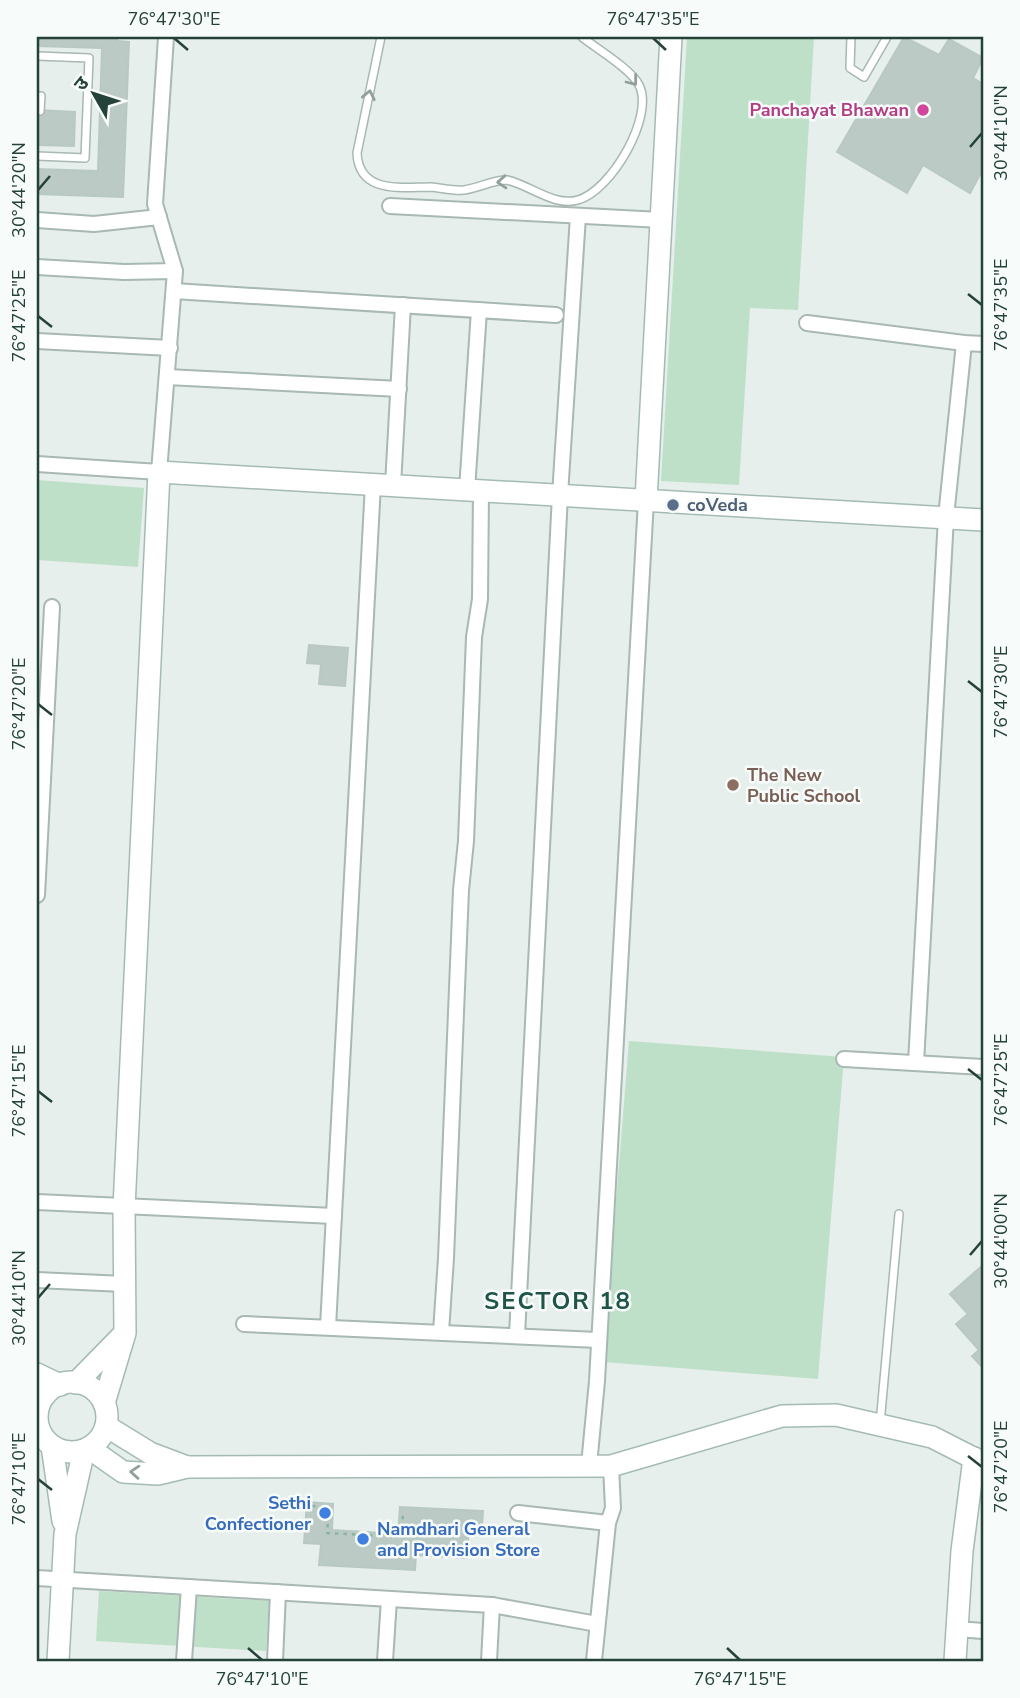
<svg xmlns="http://www.w3.org/2000/svg" width="1020" height="1698" font-family="'Nunito Sans','Noto Sans Devanagari',sans-serif">
  <style>
    .green { fill: #bfe0c8 }
    .building { fill: #bbcac4; stroke: #b8c9c2; stroke-width: 2 }
    .lines { fill: none; stroke-linecap: round; stroke-linejoin: round }
    .lane-casing { stroke: #a8b8b2; stroke-width: 10 }
    .street-casing { stroke: #a8b8b2; stroke-width: 18 }
    .secondary-casing { stroke: #a4bbb3; stroke-width: 24 }
    .path { stroke: #86b3a5; stroke-width: 2.5; stroke-dasharray: 3.5 5; stroke-linecap: butt }
    .lane { stroke: #fff; stroke-width: 7 }
    .street { stroke: #fff; stroke-width: 14 }
    .secondary { stroke: #fff; stroke-width: 21 }
    .oneway { stroke: #92a09c }
    .ticks { fill: none; stroke: #24423a; stroke-width: 2.5 }
    .hotel-dot { fill: #d1479c; stroke: #f7fbf9; stroke-width: 2.5 }
    .service-dot { fill: #5c6f8a; stroke: #f7fbf9; stroke-width: 2.5 }
    .education-dot { fill: #8d6e63; stroke: #f7fbf9; stroke-width: 2.5 }
    .shop-dot { fill: #3f7fe0; stroke: #f7fbf9; stroke-width: 2.5 }
    .labels { text-anchor: middle; stroke-width: 5; stroke-linejoin: round; paint-order: stroke }
    .hotel-label { font-size: 18px; font-weight: bold; fill: #b23c85; stroke: #f7fbf9; text-anchor: end }
    .service-label { font-size: 18px; font-weight: bold; fill: #4e5e75; stroke: #f7fbf9; text-anchor: start }
    .education-label { font-size: 18px; font-weight: bold; fill: #785e54; stroke: #f7fbf9; text-anchor: start }
    .shop-label { font-size: 18px; font-weight: bold; fill: #366cbe; stroke: #f7fbf9; text-anchor: end }
    .district-label { font-size: 24px; font-weight: bold; letter-spacing: 2px; fill: #1f5548; stroke: #f7fbf9 }
    .neatline { fill: none; stroke: #24423a; stroke-width: 2.5 }
    .ticks-label { font-size: 18px; text-anchor: middle; fill: #24423a }
  </style>
  <rect width="100%" height="100%" fill="#e6efeb"/>
  <g class="green">
    <path d="M687 37H814L798 310 750 308 739 485 661 481Z"/>
    <path d="M37 480 144 488 138 567 37 560Z"/>
    <path d="M629 1041 844 1057 818 1379 603 1362Z"/>
    <path d="M99 1591 269 1601 266 1651 96 1641Z"/>
  </g>
  <g class="building">
    <path d="M37 37H117V41L129 42 123 197 37 194V169L98 171 102 48 37 46Z"/>
    <path d="M904 37 939 55 949 39 983 58 973 78 983 84V169L970 193 923 165 907 193 837 152Z"/>
    <path d="M37 110 75 112 74 146 37 145Z"/>
    <path d="M309 645 348 648 345 686 319 684 321 664 307 663Z"/>
    <path d="M983 1265V1368L972 1356 979 1350 956 1324 968 1314 950 1294Z"/>
    <path d="M307 1502 333 1504 332 1530 398 1534 400 1507 483 1511 482 1526 469 1525 467 1558 416 1555 415 1570 319 1565 321 1544 304 1543Z"/>
  </g>
  <g class="lines">
    <g class="lane-casing">
      <g id="lane">
        <path d="M381 37 357 153C359 194 400 187 431 187 442 188 453 191 464 190 479 188 492 180 507 180 530 185 554 207 578 200 611 191 655 116 639 85 631 69 597 49 582 37"/>
        <path d="M851 37 850 68 864 77 887 37"/>
        <path d="M37 56 89 58 85 158 37 156"/>
        <path d="M37 96H41L40 111"/>
        <path d="M880 1424 899 1214"/>
      </g>
    </g>
    <g class="street-casing">
      <g id="street">
        <path d="M390 206 661 220"/>
        <path d="M37 220 94 224 159 217"/>
        <path d="M37 267 124 272 175 271"/>
        <path d="M174 291 556 315"/>
        <path d="M807 323 964 343 983 344"/>
        <path d="M37 341 170 348"/>
        <path d="M167 377 399 389"/>
        <path d="M37 464 159 472 175 271 155 204 166 37"/>
        <path d="M393 485 403 305"/>
        <path d="M467 490 479 310"/>
        <path d="M37 895 52 607"/>
        <path d="M844 1059 983 1067"/>
        <path d="M916 1063 946 517 964 343"/>
        <path d="M37 1202 334 1216"/>
        <path d="M37 1280 124 1284"/>
        <path d="M244 1324 598 1340"/>
        <path d="M328 1327 373 484"/>
        <path d="M441 1332 446 1258 461 890 466 841 474 637 480 599 481 490"/>
        <path d="M517 1335 560 495 578 216"/>
        <path d="M589 1465 597 1381 646 500"/>
        <path d="M518 1513 608 1523"/>
        <path d="M37 1578 492 1605 597 1624"/>
        <path d="M957 1629 983 1631"/>
        <path d="M184 1661 189 1587"/>
        <path d="M275 1661 278 1592"/>
        <path d="M385 1661 389 1599"/>
        <path d="M489 1661 492 1605"/>
        <path d="M594 1661 608 1523 613 1508 611 1466"/>
      </g>
    </g>
    <g class="secondary-casing">
      <g id="secondary">
        <path d="M646 500 671 37"/>
        <path d="M37 1374 60 1385"/>
        <circle cx="72" cy="1417" r="35"/>
        <path d="M76 1383 121 1337"/>
        <path d="M104 1403 125 1333 124 1208 159 472 983 520"/>
        <path d="M106 1426 150 1453 187 1467"/>
        <path d="M52 1446 63 1521"/>
        <path d="M89 1448 123 1472 158 1474 187 1467 611 1466 782 1416 836 1415 932 1437 983 1463"/>
        <path d="M58 1661 65 1534 84 1450"/>
        <path d="M955 1661 962 1551 974 1458"/>
      </g>
    </g>
    <path class="path" d="M312 1506 329 1507 327 1533 402 1537 403 1511"/>
    <use href="#lane" class="lane"/>
    <use href="#street" class="street"/>
    <use href="#secondary" class="secondary"/>
  </g>
  <defs><path id="oneway-chevron" d="M-2-3.5L2.5 0L-2 3.5" fill="none" stroke-width="1.6" stroke-linecap="round" stroke-linejoin="round" transform="scale(1.75)"/></defs>
  <g class="oneway">
    <use href="#oneway-chevron" transform="translate(633 81) rotate(52)"/>
    <use href="#oneway-chevron" transform="translate(369 95) rotate(-78)"/>
    <use href="#oneway-chevron" transform="translate(502 182) rotate(176)"/>
    <use href="#oneway-chevron" transform="translate(135 1472) rotate(-176)"/>
  </g>
  <path class="ticks" d="M174 38 188 50M653 38 666 50M970 147 982 133M38 190 50 176M968 294 982 305M38 316 52 327M968 681 982 692M38 704 52 715M968 1069 982 1080M38 1091 52 1102M970 1255 982 1241M38 1298 50 1284M968 1456 982 1467M38 1479 52 1490M248 1648 262 1660M727 1648 740 1660"/>
  <circle class="hotel-dot" cx="923" cy="110" r="7"/>
  <circle class="service-dot" cx="673" cy="505" r="7"/>
  <circle class="education-dot" cx="733" cy="785" r="7"/>
  <g class="shop-dot">
    <circle cx="325" cy="1513" r="7"/>
    <circle cx="363" cy="1539" r="7"/>
  </g>
  <g class="labels">
    <g class="hotel-label">
      <text x="909" y="116">Panchayat Bhawan</text>
    </g>
    <g class="service-label">
      <text x="687" y="511">coVeda</text>
    </g>
    <g class="education-label">
      <text x="747" y="781">The New<tspan x="747" dy="21">Public School</tspan></text>
    </g>
    <g class="shop-label">
      <text x="311" y="1509">Sethi<tspan x="311" dy="21">Confectioner</tspan></text>
      <text x="377" y="1535" text-anchor="start">Namdhari General<tspan x="377" dy="21">and Provision Store</tspan></text>
    </g>
    <g class="district-label">
      <text x="558" y="1309">SECTOR 18</text>
    </g>
  </g>
  <rect width="1020" height="1698" fill="none" stroke="#f7fbf9" stroke-width="77"/>
  <g transform="translate(94 94) rotate(309)" stroke="#f7fbf9" stroke-width="5" paint-order="stroke">
  <path d="M0-5L12 26L0 18L-12 26Z" fill="#24423a"/>
  <text y="-10" font-size="19" font-weight="bold" text-anchor="middle" fill="#24423a">उ</text>
  </g>
  <rect x="38" y="38" width="944" height="1622" class="neatline"/>
  <g class="ticks-label">
    <text x="174" y="25">76°47'30"E</text>
    <text x="653" y="25">76°47'35"E</text>
    <text transform="translate(1001 133) rotate(-90)" y="6">30°44'10"N</text>
    <text transform="translate(19 190) rotate(-90)" y="6">30°44'20"N</text>
    <text transform="translate(1001 305) rotate(-90)" y="6">76°47'35"E</text>
    <text transform="translate(19 316) rotate(-90)" y="6">76°47'25"E</text>
    <text transform="translate(1001 692) rotate(-90)" y="6">76°47'30"E</text>
    <text transform="translate(19 704) rotate(-90)" y="6">76°47'20"E</text>
    <text transform="translate(1001 1080) rotate(-90)" y="6">76°47'25"E</text>
    <text transform="translate(19 1091) rotate(-90)" y="6">76°47'15"E</text>
    <text transform="translate(1001 1241) rotate(-90)" y="6">30°44'00"N</text>
    <text transform="translate(19 1298) rotate(-90)" y="6">30°44'10"N</text>
    <text transform="translate(1001 1467) rotate(-90)" y="6">76°47'20"E</text>
    <text transform="translate(19 1479) rotate(-90)" y="6">76°47'10"E</text>
    <text x="262" y="1685">76°47'10"E</text>
    <text x="740" y="1685">76°47'15"E</text>
  </g>
</svg>
